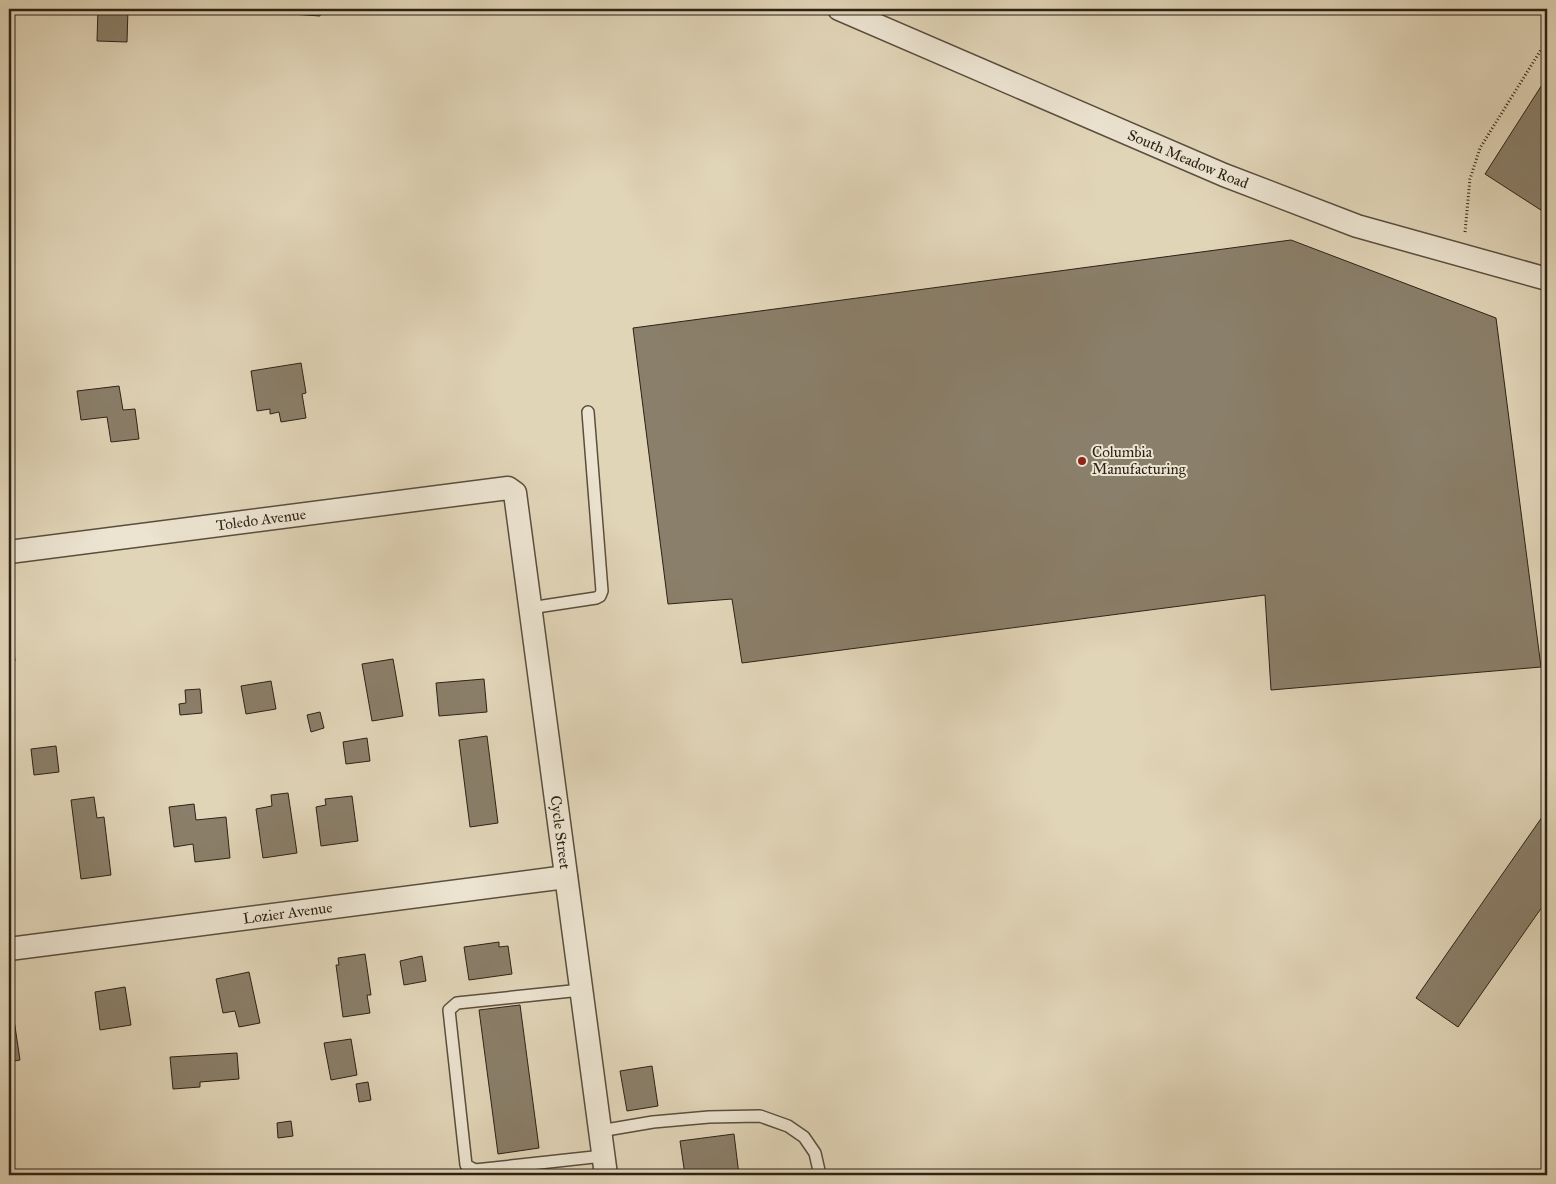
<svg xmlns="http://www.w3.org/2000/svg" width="1556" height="1184" font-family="'IM FELL Great Primer',serif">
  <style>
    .building { fill: #8a7f6a; stroke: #2c2216 }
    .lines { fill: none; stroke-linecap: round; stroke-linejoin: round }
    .lane-casing { stroke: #594f3e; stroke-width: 14 }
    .street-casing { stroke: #594f3e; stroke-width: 25 }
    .path { stroke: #2c2216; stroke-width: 3; stroke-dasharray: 1 2.5; stroke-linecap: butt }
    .lane { stroke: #ece4d1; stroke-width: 11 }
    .street { stroke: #ece4d1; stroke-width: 22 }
    .poi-dot { fill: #8f2418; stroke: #ece4d1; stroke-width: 2 }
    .labels { text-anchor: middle; stroke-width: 4; stroke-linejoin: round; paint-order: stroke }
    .street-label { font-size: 15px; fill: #2c2216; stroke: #ece4d1 }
    .poi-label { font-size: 15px; fill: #2c2216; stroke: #ece4d1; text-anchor: start }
  </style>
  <rect width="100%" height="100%" fill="#e1d5b8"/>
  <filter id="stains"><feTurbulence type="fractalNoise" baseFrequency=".004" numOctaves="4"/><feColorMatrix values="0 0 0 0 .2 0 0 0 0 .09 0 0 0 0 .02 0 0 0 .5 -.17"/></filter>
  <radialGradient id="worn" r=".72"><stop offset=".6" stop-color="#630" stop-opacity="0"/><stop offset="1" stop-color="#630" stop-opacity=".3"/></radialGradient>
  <g class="building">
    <path d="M98 9H128L127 42 97 41Z"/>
    <path d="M137 9H175V11Z"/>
    <path d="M278 9H321L320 16 277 13Z"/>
    <path d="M1547 77V214L1485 174Z"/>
    <path d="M1291 240 1496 318 1541 667 1271 690 1265 595 742 663 732 599 668 604 633 328Z"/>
    <path d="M301 363 306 393 302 394 306 418 281 422 279 412 270 414V409L257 411 251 371Z"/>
    <path d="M119 386 123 410 135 409 139 439 111 442 107 417 81 420 77 391Z"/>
    <path d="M9 624H11L15 661 9 662Z"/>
    <path d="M393 659 403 716 372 721 362 664Z"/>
    <path d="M484 679 487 712 439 716 436 683Z"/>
    <path d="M271 681 276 709 246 714 241 686Z"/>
    <path d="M200 689 202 713 180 715 179 704 186 703 185 690Z"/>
    <path d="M320 712 324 728 311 732 307 715Z"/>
    <path d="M487 736 498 823 470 827 459 740Z"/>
    <path d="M367 738 370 761 346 764 343 742Z"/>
    <path d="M56 746 59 772 34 775 31 749Z"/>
    <path d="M288 793 297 853 263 858 256 809 272 806 271 795Z"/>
    <path d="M352 796 358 841 321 846 316 807 326 805 325 799Z"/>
    <path d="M94 797 97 818 104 817 111 875 81 879 71 800Z"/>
    <path d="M194 804 196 820 226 817 230 858 195 862 193 844 174 847 169 807Z"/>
    <path d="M1547 810V900L1458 1027 1416 998Z"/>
    <path d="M499 942V947L508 946 512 974 469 980 464 947Z"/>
    <path d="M365 954 371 995H367L370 1013 343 1017 336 965H339L338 958Z"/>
    <path d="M422 956 426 981 404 985 400 961Z"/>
    <path d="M249 972 260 1023 239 1027 235 1011 223 1013 216 979Z"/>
    <path d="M125 987 131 1025 100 1030 95 992Z"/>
    <path d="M520 1005 539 1148 498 1154 479 1010Z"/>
    <path d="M9 1013H13L20 1060 9 1062Z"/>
    <path d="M351 1039 357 1075 331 1080 324 1043Z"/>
    <path d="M237 1053 239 1079 200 1082V1087L173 1089 170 1057Z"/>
    <path d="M652 1066 658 1106 627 1111 620 1071Z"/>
    <path d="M368 1082 371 1100 359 1102 356 1084Z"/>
    <path d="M291 1121 293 1136 278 1138 277 1123Z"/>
    <path d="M734 1134 739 1175H685L680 1141Z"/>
    <path d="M298 1170 299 1175H278V1173Z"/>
  </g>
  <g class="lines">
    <g class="lane-casing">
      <g id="lane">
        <path d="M530 608 596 598 600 596 602 591 588 412"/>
        <path d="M581 990 457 1003 449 1010 466 1165 475 1170 603 1156"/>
        <path d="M600 1131 653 1122 709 1117 760 1116 788 1126 804 1137 815 1153 820 1175"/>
      </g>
    </g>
    <g class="street-casing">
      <g id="street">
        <path id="s1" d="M839 9 1224 175 1357 226 1547 279"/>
        <path id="s2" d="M9 552 508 488 515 493 606 1175"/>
        <path id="s3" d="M9 949 566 877"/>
      </g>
    </g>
    <path class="path" d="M1465 232 1470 179 1480 148 1547 40"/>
    <use href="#lane" class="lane"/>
    <use href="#street" class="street"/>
  </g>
  <circle class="poi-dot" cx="1082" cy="461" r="5"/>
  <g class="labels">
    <g class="street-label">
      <text dy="5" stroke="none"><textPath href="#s1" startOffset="380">South Meadow Road</textPath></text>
      <text dy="5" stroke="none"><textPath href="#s2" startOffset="254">Toledo Avenue</textPath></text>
      <text dy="5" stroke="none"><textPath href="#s2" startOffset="854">Cycle Street</textPath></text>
      <text dy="5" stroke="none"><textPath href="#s3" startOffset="281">Lozier Avenue</textPath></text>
    </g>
    <g class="poi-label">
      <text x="1092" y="457">Columbia<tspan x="1092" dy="17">Manufacturing</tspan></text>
    </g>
  </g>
  <rect width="1556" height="1184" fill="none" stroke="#e1d5b8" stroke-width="30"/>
  <rect x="10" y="10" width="1536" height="1164" fill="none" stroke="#2c2216" stroke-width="2.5"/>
  <rect x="15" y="15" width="1526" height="1154" fill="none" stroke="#2c2216"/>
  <rect width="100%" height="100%" filter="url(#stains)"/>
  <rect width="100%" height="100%" fill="url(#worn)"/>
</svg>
